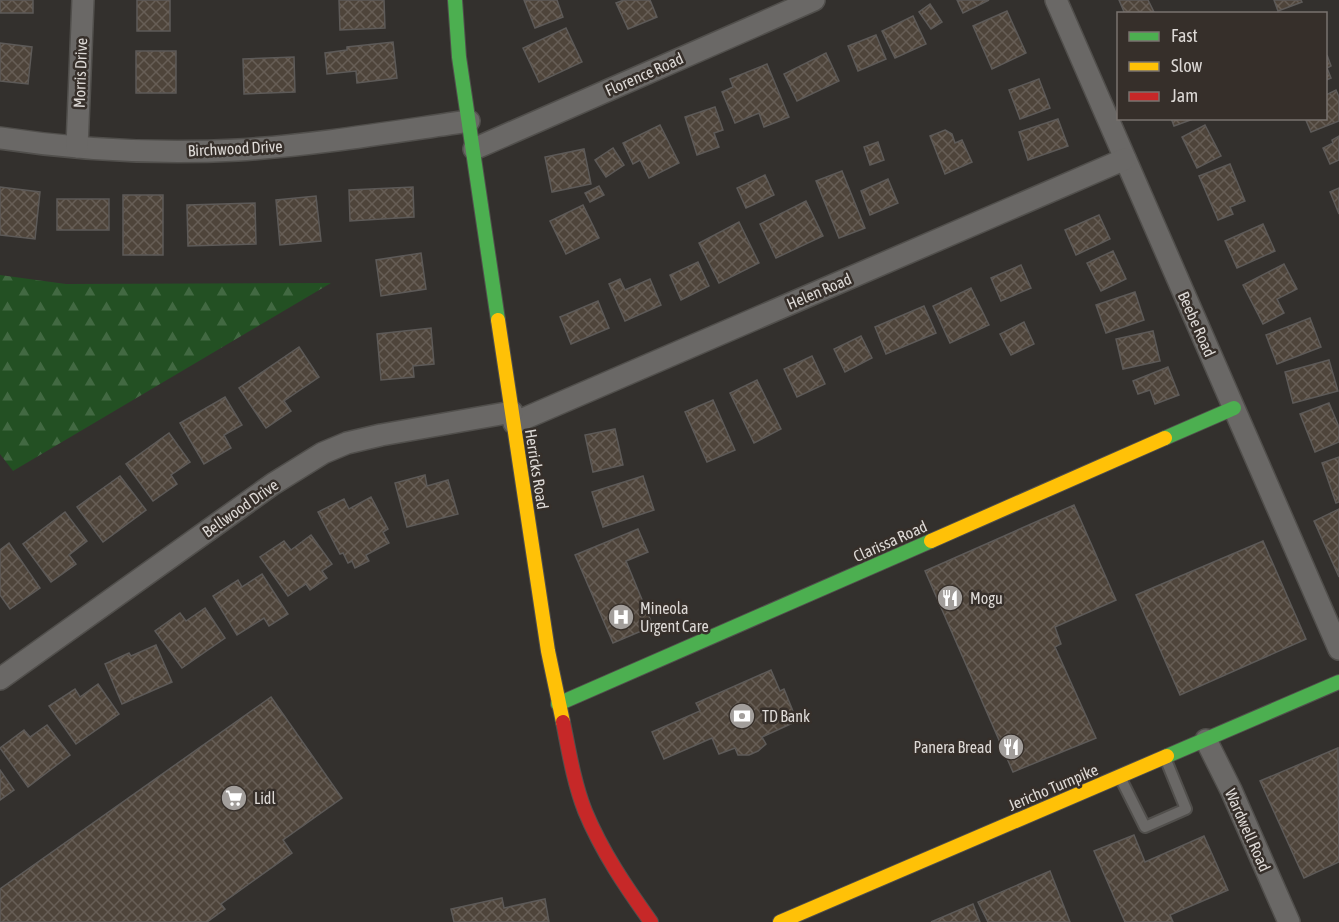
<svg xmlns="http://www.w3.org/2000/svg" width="1339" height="922" font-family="'Asap Condensed',sans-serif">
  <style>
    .forest { fill: url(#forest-firs) }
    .building { fill: url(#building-cross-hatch); stroke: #5d5a58; stroke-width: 1.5 }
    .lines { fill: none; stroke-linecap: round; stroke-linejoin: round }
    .lane-casing { stroke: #514f4c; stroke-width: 14 }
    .street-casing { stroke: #514f4c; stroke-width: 24 }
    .fast-casing { stroke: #514f4c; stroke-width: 16 }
    .slow-casing { stroke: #514f4c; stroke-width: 16 }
    .jam-casing { stroke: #514f4c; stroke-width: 16 }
    .lane { stroke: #6a6866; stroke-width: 10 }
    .street { stroke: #6a6866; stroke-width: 21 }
    .fast { stroke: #4caf50; stroke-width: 14 }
    .slow { stroke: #ffc107; stroke-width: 14 }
    .jam { stroke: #c62828; stroke-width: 14 }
    .labels { text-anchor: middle; stroke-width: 5; stroke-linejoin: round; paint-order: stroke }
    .street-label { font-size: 16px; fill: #ddd9d6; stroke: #362f2a }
    .poi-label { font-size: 16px; fill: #ddd9d6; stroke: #362f2a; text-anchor: start }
  </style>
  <defs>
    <pattern id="forest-firs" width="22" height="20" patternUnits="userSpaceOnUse" patternTransform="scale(1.5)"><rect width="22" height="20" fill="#235023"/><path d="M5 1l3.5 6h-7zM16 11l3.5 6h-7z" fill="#426942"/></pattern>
    <pattern id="building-cross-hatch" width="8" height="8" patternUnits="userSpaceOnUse" patternTransform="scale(1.5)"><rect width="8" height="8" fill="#4e443a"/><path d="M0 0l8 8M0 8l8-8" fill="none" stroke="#675e56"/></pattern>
  </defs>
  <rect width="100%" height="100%" fill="#33302d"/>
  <path class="forest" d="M0 275 66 284 331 283 13 471 0 454Z"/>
  <g class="building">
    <rect x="0" y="0" width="33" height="13"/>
    <rect x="137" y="0" width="33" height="31"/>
    <path d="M339 0H384L385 28 340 30Z"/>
    <path d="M524 0H557L563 17 535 28Z"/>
    <path d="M624 0H650L657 17 628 29 616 3Z"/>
    <path d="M957 0H989L963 13Z"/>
    <path d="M1119 0H1148L1155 14H1125Z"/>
    <path d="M1274 0H1301L1302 2 1278 11Z"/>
    <path d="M930 4 942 22 931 29 919 12Z"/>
    <path d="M1007 11 1026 53 992 69 973 26Z"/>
    <path d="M913 16 926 44 895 58 882 31Z"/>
    <path d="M566 28 582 62 539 82 523 48Z"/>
    <path d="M876 35 886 59 858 71 848 46Z"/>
    <path d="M393 42 397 78 357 83 356 71 327 74 325 53 347 50V47Z"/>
    <path d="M0 43 32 47 28 84 0 81Z"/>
    <rect x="136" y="51" width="40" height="42"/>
    <path d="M826 53 839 81 797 101 784 74Z"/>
    <path d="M1327 55 1331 66 1327 68 1331 78 1326 80Z"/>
    <path d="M294 57 295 92 244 94 243 59Z"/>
    <path d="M767 64 789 117 764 127 759 113 735 123 722 92 733 87 730 79Z"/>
    <path d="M1039 79 1050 108 1020 119 1009 90Z"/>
    <path d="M1336 90 1339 97V121L1311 132 1305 118H1326V95Z"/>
    <path d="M715 107 723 130 714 133 719 147 697 155 685 117Z"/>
    <path d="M1171 118H1196L1174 126Z"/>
    <path d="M1058 119 1068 146 1028 160 1019 132Z"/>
    <path d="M660 125 679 163 649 178 640 160 633 164 623 143Z"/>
    <path d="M1205 125 1221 156 1197 168 1182 137Z"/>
    <path d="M945 130 952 134 955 143 962 140 972 162 945 174 930 136Z"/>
    <path d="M1339 136V160L1330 164 1323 148 1333 143 1332 140Z"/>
    <path d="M878 142 884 160 870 165 864 147Z"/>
    <path d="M613 148 624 165 606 177 595 160Z"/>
    <path d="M584 149 591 184 552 192 545 157Z"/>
    <path d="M1230 164 1245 201 1230 207 1233 214 1218 220 1199 176Z"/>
    <path d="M842 171 865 228 839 238 816 181Z"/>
    <path d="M765 175 774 195 746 208 737 188Z"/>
    <path d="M888 179 898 203 870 215 861 191Z"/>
    <path d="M599 186 604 195 590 202 585 193Z"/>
    <path d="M0 187 40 192 35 239 0 235Z"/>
    <path d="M413 187 414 217 350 221 349 190Z"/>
    <path d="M1339 188V214L1330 192Z"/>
    <rect x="123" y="195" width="40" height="60"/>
    <path d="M316 196 321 241 280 245 276 200Z"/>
    <rect x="57" y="199" width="52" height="31"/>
    <path d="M806 201 823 236 776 258 760 224Z"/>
    <path d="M255 203 256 244 188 246 187 205Z"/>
    <path d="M583 205 599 238 566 254 550 221Z"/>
    <path d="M1099 215 1110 239 1076 255 1065 230Z"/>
    <path d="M739 222 759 263 719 283 699 243Z"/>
    <path d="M1263 224 1275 251 1237 268 1225 241Z"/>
    <path d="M1113 251 1126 279 1101 291 1087 263Z"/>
    <path d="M421 253 426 289 381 296 376 260Z"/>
    <path d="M698 262 709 286 681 300 670 275Z"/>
    <path d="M1284 264 1297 289 1277 299 1284 313 1263 324 1243 285Z"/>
    <path d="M1021 265 1031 288 1001 301 991 278Z"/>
    <path d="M620 279 625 290 650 279 661 305 625 321 609 284Z"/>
    <path d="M971 288 989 325 950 343 933 306Z"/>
    <path d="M1135 292 1144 320 1106 333 1096 305Z"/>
    <path d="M598 301 609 328 571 344 560 317Z"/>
    <path d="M924 306 936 333 886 354 875 327Z"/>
    <path d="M1310 318 1321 347 1277 364 1266 335Z"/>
    <path d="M1024 322 1034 344 1011 355 1000 334Z"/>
    <path d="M431 328 434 364 413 366 414 377 381 380 377 334Z"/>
    <path d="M1153 331 1160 361 1123 369 1116 339Z"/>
    <path d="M861 336 872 358 845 372 834 349Z"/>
    <path d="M299 347 319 377 284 401 291 411 266 428 239 388Z"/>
    <path d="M812 356 825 384 797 397 784 369Z"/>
    <path d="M1329 360 1338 391 1293 403 1285 372Z"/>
    <path d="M1168 367 1179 395 1155 404 1150 390 1138 394 1133 381Z"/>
    <path d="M757 380 781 429 754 443 730 393Z"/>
    <path d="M225 397 242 425 224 435 231 448 204 464 180 423Z"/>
    <path d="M713 400 735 450 707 462 685 412Z"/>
    <path d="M1329 403 1339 427V442L1315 452 1300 414Z"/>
    <path d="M615 429 623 465 593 472 585 435Z"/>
    <path d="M169 433 190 462 171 475 177 484 153 501 126 464Z"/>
    <path d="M1339 457V502L1336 503 1322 463Z"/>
    <path d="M425 475 427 486 448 480 458 514 407 527 395 483Z"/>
    <path d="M120 476 146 510 103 542 77 507Z"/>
    <path d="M643 476 654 510 603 527 592 492Z"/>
    <path d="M371 497 388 529 383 532 389 543 366 555 369 561 355 568 352 561 348 563 343 553 340 554 318 512 344 499 349 509Z"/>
    <path d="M1074 505 1116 600 1055 627 1061 644 1055 647 1096 738 1013 772 925 571Z"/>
    <path d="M1339 509V577L1314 521Z"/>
    <path d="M65 512 87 541 69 555 76 564 51 582 23 544Z"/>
    <path d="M638 529 648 552 626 561 653 626 613 643 575 555Z"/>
    <path d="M311 535 332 564 322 571 327 578 310 590 306 584 288 596 260 557 284 541 291 550Z"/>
    <path d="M1263 541 1306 639 1180 695 1136 595Z"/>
    <path d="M9 543 40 588 10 609 0 595V550Z"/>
    <path d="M262 574 288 614 269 626 264 618 237 635 213 596 238 580 242 587Z"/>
    <path d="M205 608 225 638 182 668 155 631 180 613 186 621Z"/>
    <path d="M156 645 172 682 122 704 105 664 129 653 131 656Z"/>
    <path d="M771 670 780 691 784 689 797 721 762 737 766 744 758 751 749 755H738L735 748 719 754 712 738 664 759 652 732 700 711 696 703Z"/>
    <path d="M98 684 119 714 76 744 49 706 75 689 80 697Z"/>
    <path d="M271 697 342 798 283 840 292 853 221 904 225 909 207 922H0V889Z"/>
    <path d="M47 725 70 755 28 787 0 748 24 730 30 737Z"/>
    <path d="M1338 748 1339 862 1304 878 1260 781Z"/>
    <path d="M0 770 14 790 0 800Z"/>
    <path d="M1134 835 1145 862 1204 836 1228 890 1170 915 1173 922H1125L1094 851Z"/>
    <path d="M1050 871 1070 922H988L978 902Z"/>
    <path d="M502 898 504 908 545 899 549 922H454L451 909Z"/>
    <path d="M973 904 980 922H931Z"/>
  </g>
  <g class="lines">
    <g class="lane-casing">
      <path id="lane" d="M1121 779 1145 827 1186 809 1166 760"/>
    </g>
    <g class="street-casing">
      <g id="street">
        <path d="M1056 0 1339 649"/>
        <path d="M0 138C78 150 159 154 238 150 315 145 392 132 469 121"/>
        <path d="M77 147 83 0"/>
        <path d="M474 149 814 0"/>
        <path d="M514 423 1125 159"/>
        <path d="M0 679 273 484 323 453 347 443 381 435 512 412"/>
        <path d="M1206 740 1231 790 1289 922"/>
      </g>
    </g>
    <g class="fast-casing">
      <g id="fast">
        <path d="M455 0 459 57 498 320"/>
        <path d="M1165 438 1234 408"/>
        <path d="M558 704 931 541"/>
        <path d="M1167 756 1339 682"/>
      </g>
    </g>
    <g class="slow-casing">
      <g id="slow">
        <path d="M498 320 548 651 563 722"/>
        <path d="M931 541 1165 438"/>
        <path d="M780 922 1167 756"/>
      </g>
    </g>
    <g class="jam-casing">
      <path id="jam" d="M563 722C569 752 574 783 585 811 602 852 626 887 651 922"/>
    </g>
    <use href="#lane" class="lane"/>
    <use href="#street" class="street"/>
    <use href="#fast" class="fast"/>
    <use href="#slow" class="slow"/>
    <use href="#jam" class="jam"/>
  </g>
  <defs>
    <g id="restaurant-disc" transform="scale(1.35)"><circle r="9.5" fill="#a29e9b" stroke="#362f2a"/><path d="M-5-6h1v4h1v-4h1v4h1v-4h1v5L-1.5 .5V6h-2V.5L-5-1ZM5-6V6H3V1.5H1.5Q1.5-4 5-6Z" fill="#fff"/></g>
    <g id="hospital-disc" transform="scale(1.35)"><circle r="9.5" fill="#a29e9b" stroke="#362f2a"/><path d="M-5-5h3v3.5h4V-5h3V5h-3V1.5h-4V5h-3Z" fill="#fff"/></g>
    <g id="bank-disc" transform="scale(1.35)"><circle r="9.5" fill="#a29e9b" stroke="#362f2a"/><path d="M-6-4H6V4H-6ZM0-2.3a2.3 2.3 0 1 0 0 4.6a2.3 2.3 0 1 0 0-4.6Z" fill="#fff"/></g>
    <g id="supermarket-disc" transform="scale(1.35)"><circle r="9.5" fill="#a29e9b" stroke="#362f2a"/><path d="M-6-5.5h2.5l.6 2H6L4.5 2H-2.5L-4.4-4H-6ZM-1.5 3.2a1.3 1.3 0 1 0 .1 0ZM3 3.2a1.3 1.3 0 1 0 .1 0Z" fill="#fff"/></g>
  </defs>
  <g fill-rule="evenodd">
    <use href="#restaurant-disc" x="950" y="598"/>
    <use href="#hospital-disc" x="621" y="617"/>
    <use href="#bank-disc" x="742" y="716"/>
    <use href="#restaurant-disc" x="1011" y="747"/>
    <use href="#supermarket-disc" x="234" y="798"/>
  </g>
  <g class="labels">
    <g class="street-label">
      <text transform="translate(80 73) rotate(-88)" y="6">Morris Drive</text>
      <text transform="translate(644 74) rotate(-24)" y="6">Florence Road</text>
      <text transform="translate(235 148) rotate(-3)" y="6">Birchwood Drive</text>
      <text transform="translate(819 291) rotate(-23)" y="6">Helen Road</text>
      <text transform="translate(1197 324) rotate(66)" y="6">Beebe Road</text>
      <text transform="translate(537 469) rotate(81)" y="6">Herricks Road</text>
      <text transform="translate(240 508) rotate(-35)" y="6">Bellwood Drive</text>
      <text transform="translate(890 541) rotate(-24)" y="6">Clarissa Road</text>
      <text transform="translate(1053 787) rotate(-23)" y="6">Jericho Turnpike</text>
      <text transform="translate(1248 830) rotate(66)" y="6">Wardwell Road</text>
    </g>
    <g class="poi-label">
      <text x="970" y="604">Mogu</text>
      <text x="640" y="614">Mineola<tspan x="640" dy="18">Urgent Care</tspan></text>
      <text x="762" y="722">TD Bank</text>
      <text x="992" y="753" text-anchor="end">Panera Bread</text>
      <text x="254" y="804">Lidl</text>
    </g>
  </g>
  <rect x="1117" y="12" width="210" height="108" fill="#362f2a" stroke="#79736f" stroke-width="1.5"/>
  <rect x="1129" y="32" width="30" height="9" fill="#4caf50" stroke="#79736f" stroke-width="1.5"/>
  <text x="1171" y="42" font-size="18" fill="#ddd9d6">Fast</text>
  <rect x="1129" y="62" width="30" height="9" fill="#ffc107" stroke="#79736f" stroke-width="1.5"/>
  <text x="1171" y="72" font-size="18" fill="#ddd9d6">Slow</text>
  <rect x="1129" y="92" width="30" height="9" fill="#c62828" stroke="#79736f" stroke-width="1.5"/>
  <text x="1171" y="102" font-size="18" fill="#ddd9d6">Jam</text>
</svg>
